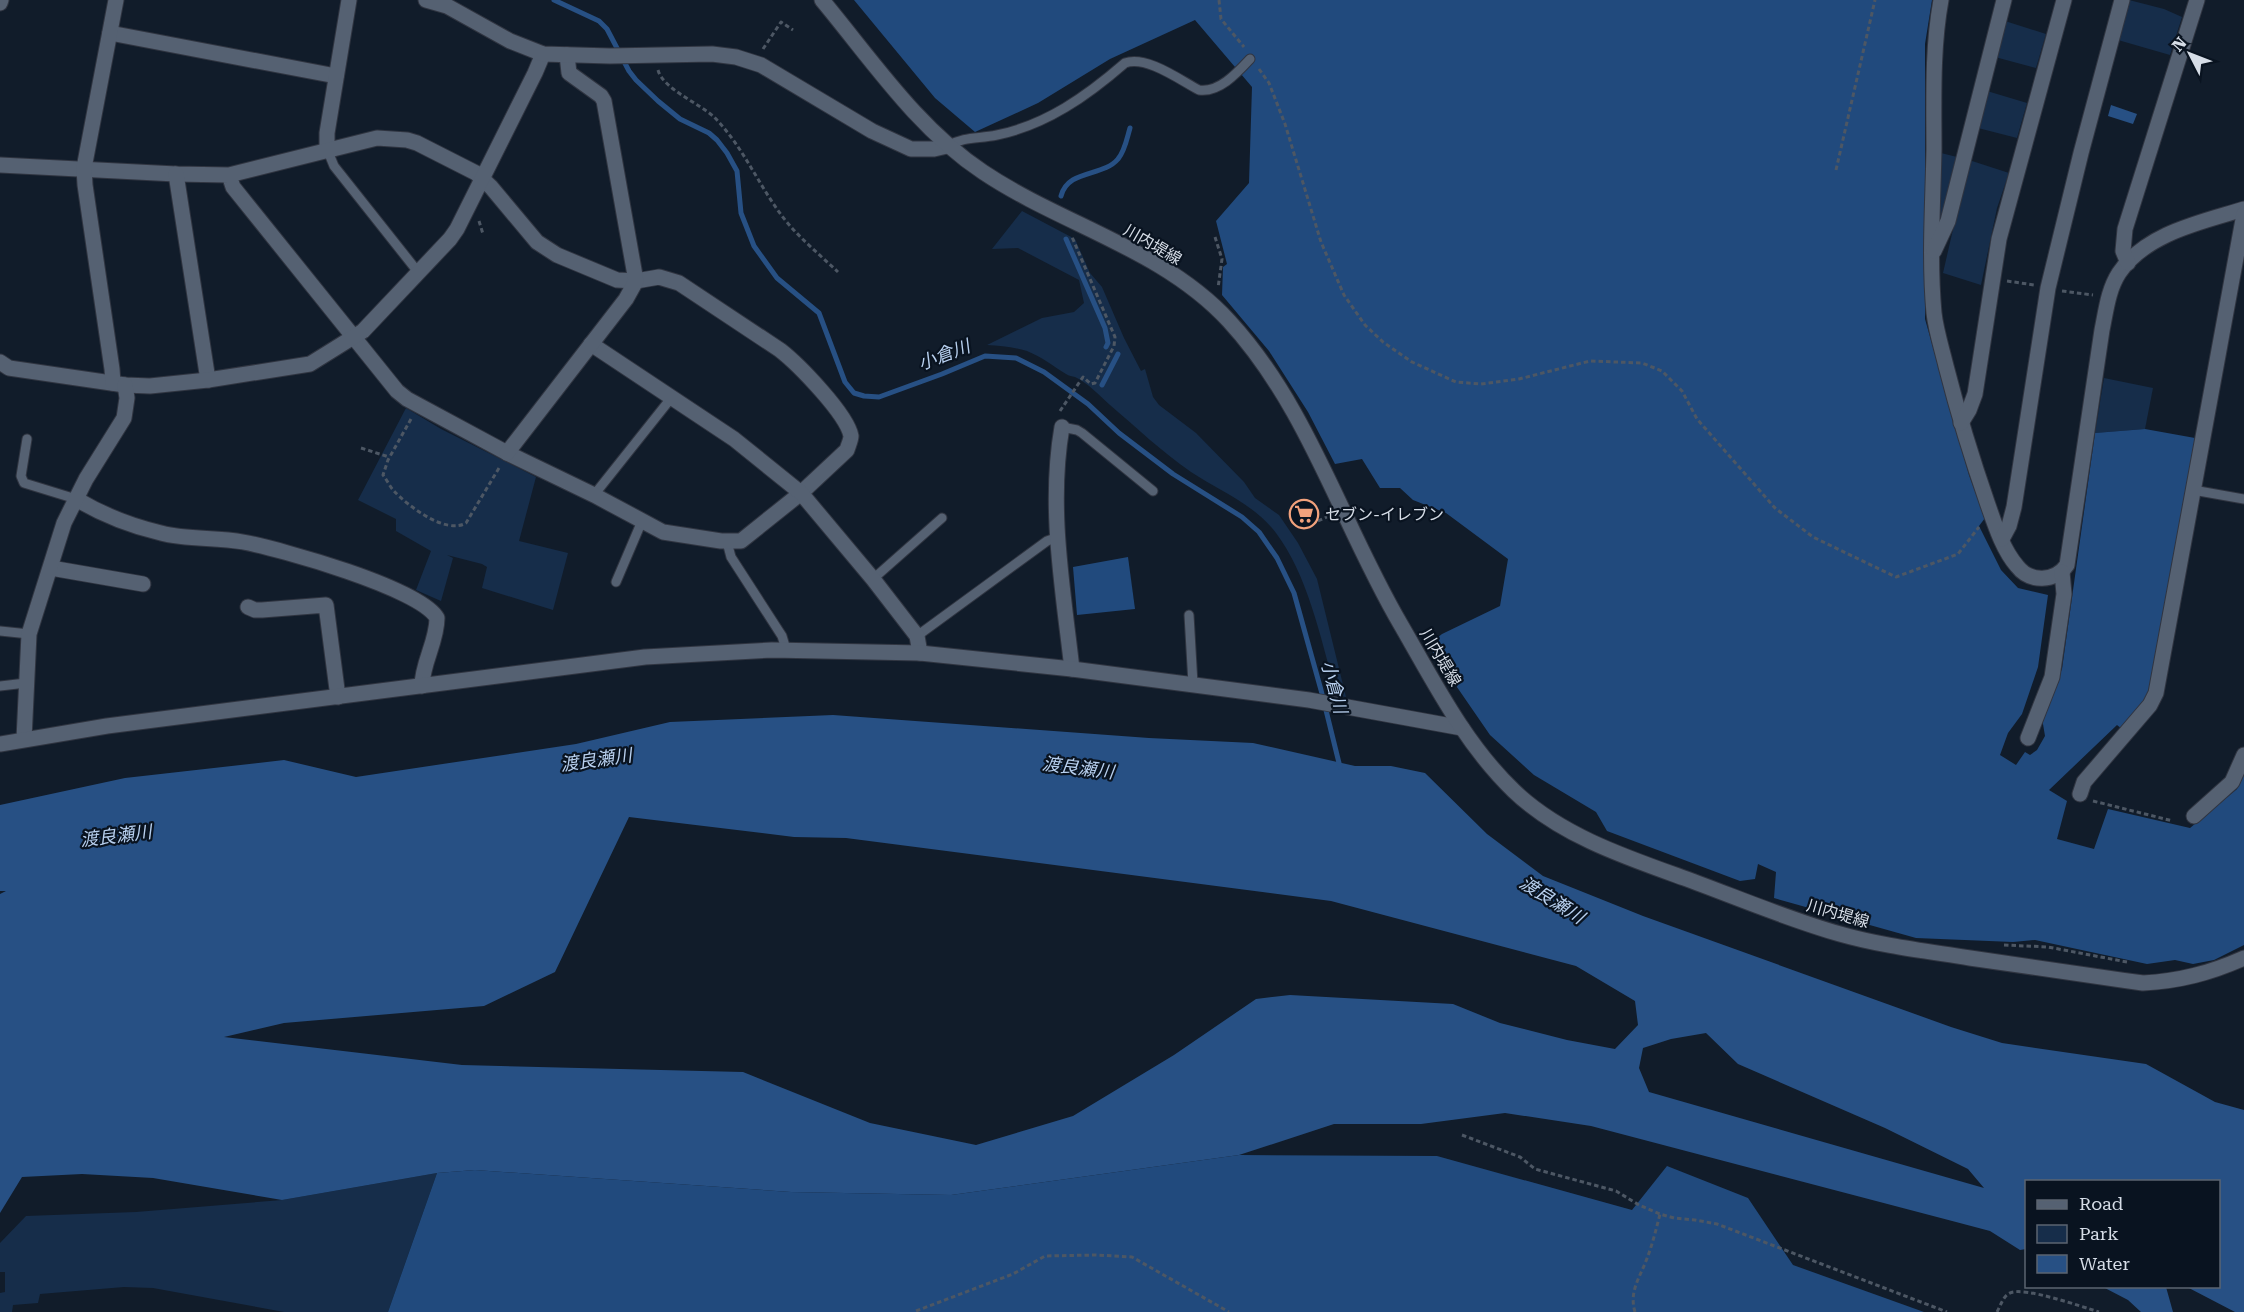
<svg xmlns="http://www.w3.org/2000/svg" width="2244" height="1312" font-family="'Roboto Serif','Noto Sans JP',serif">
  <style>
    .green { fill: #162d4a }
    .forest { fill: #214a7d }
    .water { fill: #275084; fill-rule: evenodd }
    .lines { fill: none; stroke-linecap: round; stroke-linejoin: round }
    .stream { stroke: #275084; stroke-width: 5 }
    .service-casing { stroke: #303541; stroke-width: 11 }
    .minor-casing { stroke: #303541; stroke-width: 17 }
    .tertiary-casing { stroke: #303541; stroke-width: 17 }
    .secondary-casing { stroke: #303541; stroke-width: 17 }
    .path { stroke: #4d5764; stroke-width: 3; stroke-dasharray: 4.5 3; stroke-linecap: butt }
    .service { stroke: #556172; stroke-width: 9 }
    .minor { stroke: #556172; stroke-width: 15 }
    .tertiary { stroke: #556172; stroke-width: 15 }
    .secondary { stroke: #556172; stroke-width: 15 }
    .labels { text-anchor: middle; stroke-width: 4.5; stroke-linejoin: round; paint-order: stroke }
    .street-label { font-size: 16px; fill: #d6dde7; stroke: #091320 }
    .poi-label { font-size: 16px; fill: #d6dde7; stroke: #091320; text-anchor: start }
    .water-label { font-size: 18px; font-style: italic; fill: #b8d0ef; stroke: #091320 }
  </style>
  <rect width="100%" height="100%" fill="#111c2a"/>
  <g class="green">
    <path d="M2129 0 2164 9 2182 17 2170 55 2118 40Z"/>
    <path d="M2005 21 2046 34 2036 68 1995 57Z"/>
    <path d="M1987 91 2027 103 2017 138 1978 128Z"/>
    <path d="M1941 153 1957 157 1943 219H1939Z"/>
    <path d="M1969 160 2009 173 1997 208 1981 285 1943 273Z"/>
    <path d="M1022 211 1075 239 1090 273 1102 287 1124 338 1141 371 1145 369 1153 397 1159 405 1196 433 1244 482 1255 498 1279 515 1298 543 1317 579 1346 697 1336 695 1334 685C1320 635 1307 574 1276 533 1254 504 1220 491 1191 472 1162 452 1137 428 1110 405 1100 396 1088 383 1075 377 1072 376 1069 376 1066 374 1053 366 1042 357 1027 351 1014 347 1001 346 987 345L1042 318 1074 312 1084 303 1079 280 1018 248 992 249Z"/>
    <path d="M2104 378 2153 388 2145 429 2095 433Z"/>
    <path d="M406 408 441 429 536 477 519 541 568 553 553 610 482 588 487 567 482 564 447 555 453 558 441 601 416 590 431 551 396 531V519L358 500Z"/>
    <path d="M437 1173 388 1312H284L153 1288 124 1287 40 1294 38 1303 13 1305 12 1312H0V1293L5 1292V1272H0V1243L26 1216 136 1212 282 1200Z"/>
  </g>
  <g class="forest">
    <path d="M854 0H1932L1925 44V319L1969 475 1985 518 1979 526 2001 570 2018 588 2048 595 2038 667 2022 714 2008 733 2000 755 2016 765 2025 752 2030 755 2037 750 2045 736 2042 718 2062 669 2095 433 2145 429 2195 438 2149 693 2122 729 2117 725 2049 790 2067 801 2057 839 2094 849 2108 809 2190 828 2237 789 2244 771V945L2214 960 2193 964 2175 960 2147 964 2035 940 2013 942 1916 938 1774 898 1776 872 1758 864 1755 879 1740 881 1607 831 1596 812 1534 775 1490 735 1428 645 1442 634 1500 606 1508 559 1446 513 1413 500 1400 488H1380L1362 459 1335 464 1308 412 1269 351 1222 295 1223 267 1227 264 1216 221 1249 183 1252 87 1195 20 1110 59 1038 103 975 132 935 98Z"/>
    <path d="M1128 557 1135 609 1077 615 1073 567Z"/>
    <path d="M1239 1155 1437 1156 1632 1210 1667 1166 1748 1198 1793 1265 1924 1312H388L437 1173 475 1170 791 1192 951 1195Z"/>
  </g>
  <g class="water">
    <path d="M2111 105 2137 114 2133 124 2108 116Z"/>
    <path d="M833 715 1149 738 1253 743 1355 766H1391L1425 773 1487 834 1543 876 1643 916 1951 1027 2002 1043 2146 1064 2215 1102 2244 1110V1312H2235L2187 1287 2218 1286V1182H2026V1249L2020 1250 1990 1231 1956 1222 1591 1126 1505 1113 1421 1124H1334L1239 1155 951 1195 791 1192 475 1170 437 1173 282 1200 153 1178 82 1174 22 1177 0 1213V894L6 891H0V805L125 778 284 760 356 777 576 744 670 722ZM629 817 794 837 846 838 1331 901 1576 966 1635 1001 1638 1025 1615 1049 1567 1040 1500 1023 1453 1004 1290 995 1256 999 1174 1055 1073 1116 976 1145 870 1123 743 1072 462 1065 224 1037 284 1023 484 1006 555 972ZM1706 1033 1738 1064 1885 1128 1968 1169 1984 1188 1649 1092 1639 1068 1643 1048 1671 1039Z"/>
    <path d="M2103 1287H2166L2173 1312H2141L2128 1300Z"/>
  </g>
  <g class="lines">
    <g class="stream">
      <path d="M554 0 599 21 607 29 629 71 636 80 658 101 680 119 709 133 717 140 727 153 737 171 741 213 754 246 777 278 819 313 845 382 854 393 864 396 879 397 942 374 985 356 1016 358 1044 372 1088 404 1119 433 1173 474 1242 517 1259 532 1277 558 1294 593 1321 690 1340 767"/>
      <path d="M1061 196C1068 169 1103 177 1118 159 1125 151 1127 138 1130 128"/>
      <path d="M1066 239 1105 328 1108 343 1106 347"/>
      <path d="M1102 385 1118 354"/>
    </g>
    <g class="service-casing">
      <g id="service">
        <path d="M947 146C966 136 977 139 997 135 1046 125 1087 96 1125 63 1146 55 1180 80 1199 90 1219 93 1237 73 1250 59"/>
        <path d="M327 149 334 166 418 272"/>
        <path d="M1062 427 1077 430 1082 433 1153 491"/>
        <path d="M27 439 21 476 24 483 76 499"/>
        <path d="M2193 490 2244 499"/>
        <path d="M594 495 672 397"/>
        <path d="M727 542 731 557 782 636 785 646 784 651"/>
        <path d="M873 579 942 518"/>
        <path d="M616 582 642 521"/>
        <path d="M1189 615 1193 684"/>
        <path d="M0 631 29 634"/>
        <path d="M917 636 1047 541 1058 537"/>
        <path d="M0 686 26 683"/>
      </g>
    </g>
    <g class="minor-casing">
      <g id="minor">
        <path d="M1941 0C1932 49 1934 100 1934 149 1933 203 1929 259 1934 313 1936 331 1942 349 1946 366 1958 413 1972 459 1988 505 1995 525 2003 550 2017 566 2030 583 2055 582 2067 565L2102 330C2106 311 2108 290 2119 273 2146 233 2202 222 2244 209"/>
        <path d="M110 33 336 76"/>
        <path d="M327 149V133L349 0"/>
        <path d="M0 165 176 174 229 175 377 138 407 140 417 143 476 173 491 187 537 242 557 255 617 280 636 281 659 277 679 283 780 350C798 364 847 414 851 436 851 440 848 446 847 450L801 493 741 541H721L663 532 594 495 507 453 407 399 397 391 233 187 229 175"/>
        <path d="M176 174 208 380"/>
        <path d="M1934 251 1948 221 2004 0"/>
        <path d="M2128 263 2123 251 2125 229 2197 0"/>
        <path d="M591 344 734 439 801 493 873 579 917 636 920 653"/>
        <path d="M0 362 9 368 125 385 150 386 208 380 310 364 363 331 450 239 457 229 535 73 543 54"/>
        <path d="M113 383 112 369 85 185 84 168 116 0"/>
        <path d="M1961 423 1969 410 1975 394 1999 239 2064 0"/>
        <path d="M1062 427C1048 507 1063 589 1072 669"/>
        <path d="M507 453 626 299 636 281 604 101 601 96 569 73 567 55"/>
        <path d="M76 499C103 515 131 526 161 533 188 540 216 537 243 542 280 549 420 588 437 618 437 642 422 663 422 686"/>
        <path d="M2002 539 2009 526 2014 507 2048 288 2081 153 2122 0"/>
        <path d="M51 568 143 584"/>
        <path d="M248 607 255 610H262L326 605 338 697"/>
        <path d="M2028 738 2052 677 2064 594 2062 572"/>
        <path d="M24 739 29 634 64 523 86 479 124 418 127 398 125 385"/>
        <path d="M2080 794 2084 782 2150 705 2156 693 2244 214"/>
        <path d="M2194 816 2232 782 2244 755"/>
      </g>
    </g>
    <g class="tertiary-casing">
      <g id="tertiary">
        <path d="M426 0 447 6 510 41 543 54 610 56 712 54 736 57 761 65 872 131 911 149H934L947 146"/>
        <path d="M0 3 1 0"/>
        <path d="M0 744 107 726 645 657 772 650 920 653 1072 669 1309 700 1462 728"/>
      </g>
    </g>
    <g class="secondary-casing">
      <path id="secondary" d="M822 0C872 60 917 128 983 172 1062 225 1163 249 1229 321 1309 408 1342 525 1401 625 1434 682 1465 744 1514 791 1560 835 1625 857 1684 878 1736 897 1787 919 1840 934 1882 946 1926 951 1970 958 2027 966 2085 975 2143 983 2180 981 2210 973 2244 958"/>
    </g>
    <g class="path">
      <path d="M1219 0 1221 19 1244 47"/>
      <path d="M763 49 781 22 793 30"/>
      <path d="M1259 69 1269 83 1285 124 1321 242 1344 295 1365 325 1383 342 1412 362 1456 382 1481 384 1519 379 1590 361 1642 363 1662 371 1682 391 1697 419 1775 508 1813 537 1896 577 1958 554 1979 527"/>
      <path d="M658 70C663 89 699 103 714 117 742 145 758 184 782 216 798 237 819 254 838 272"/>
      <path d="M1836 170 1875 0"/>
      <path d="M479 221 483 234"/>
      <path d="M1215 237 1222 259 1218 288"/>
      <path d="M2007 281 2034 285"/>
      <path d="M2062 291 2093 295"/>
      <path d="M1060 411 1083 377 1091 384 1095 383 1114 346 1115 337 1072 237"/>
      <path d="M411 419 388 460 383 475C387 480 390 487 394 491 408 506 446 535 466 523L499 468"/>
      <path d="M361 448 389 457"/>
      <path d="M1318 521 1327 517"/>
      <path d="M2093 801 2173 821"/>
      <path d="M2004 945 2048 947 2127 962"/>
      <path d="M1462 1135 1520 1157 1535 1169 1616 1191 1639 1205 1660 1214 1674 1218 1695 1220 1717 1224 1947 1312"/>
      <path d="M916 1311 1013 1274 1045 1256 1096 1255 1132 1257 1229 1312"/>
      <path d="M1635 1312C1629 1292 1639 1279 1646 1261 1652 1246 1656 1230 1660 1214"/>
      <path d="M1997 1312C2001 1305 2003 1296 2010 1293 2023 1286 2083 1307 2099 1312"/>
    </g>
    <use href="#service" class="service"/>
    <use href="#minor" class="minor"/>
    <use href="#tertiary" class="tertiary"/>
    <use href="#secondary" class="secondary"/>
  </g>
  <defs>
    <g id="supermarket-ring" transform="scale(1.5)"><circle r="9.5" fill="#091320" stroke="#f1a17c" stroke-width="1.5"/><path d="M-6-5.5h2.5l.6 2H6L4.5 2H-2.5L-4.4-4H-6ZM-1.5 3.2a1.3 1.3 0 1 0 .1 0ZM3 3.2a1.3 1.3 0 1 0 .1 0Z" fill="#f1a17c"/></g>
  </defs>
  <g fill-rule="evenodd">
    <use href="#supermarket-ring" x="1304" y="514"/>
  </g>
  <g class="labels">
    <g class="street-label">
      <text transform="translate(1153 244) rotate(30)" y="6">川内堤線</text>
      <text transform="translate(1441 657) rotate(59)" y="6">川内堤線</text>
      <text transform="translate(1838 913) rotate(16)" y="6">川内堤線</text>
    </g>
    <g class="poi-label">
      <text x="1325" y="520">セブン-イレブン</text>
    </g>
    <g class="water-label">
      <text transform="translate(944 355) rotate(-21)" y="6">小倉川</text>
      <text transform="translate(1334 687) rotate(75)" y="6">小倉川</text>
      <text transform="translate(596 760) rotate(-8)" y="6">渡良瀬川</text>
      <text transform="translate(1078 768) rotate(7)" y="6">渡良瀬川</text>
      <text transform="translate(116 836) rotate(-7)" y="6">渡良瀬川</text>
      <text transform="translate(1552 900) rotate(32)" y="6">渡良瀬川</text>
    </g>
  </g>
  <rect x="2025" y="1180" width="195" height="108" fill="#091320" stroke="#5b6470" stroke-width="1.5"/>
  <rect x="2037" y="1200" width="30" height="9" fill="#556172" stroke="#5b6470" stroke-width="1.5"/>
  <text x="2079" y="1210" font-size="18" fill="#d6dde7">Road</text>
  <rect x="2037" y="1225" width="30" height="18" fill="#162d4a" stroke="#5b6470" stroke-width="1.5"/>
  <text x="2079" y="1240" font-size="18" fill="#d6dde7">Park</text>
  <rect x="2037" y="1255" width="30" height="18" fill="#275084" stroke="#5b6470" stroke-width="1.5"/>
  <text x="2079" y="1270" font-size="18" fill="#d6dde7">Water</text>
  <g transform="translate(2190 54) rotate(312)" stroke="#091320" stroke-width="4.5" paint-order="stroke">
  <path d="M0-4.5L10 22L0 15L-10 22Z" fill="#d6dde7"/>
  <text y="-9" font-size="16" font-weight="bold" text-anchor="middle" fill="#d6dde7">N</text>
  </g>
</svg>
